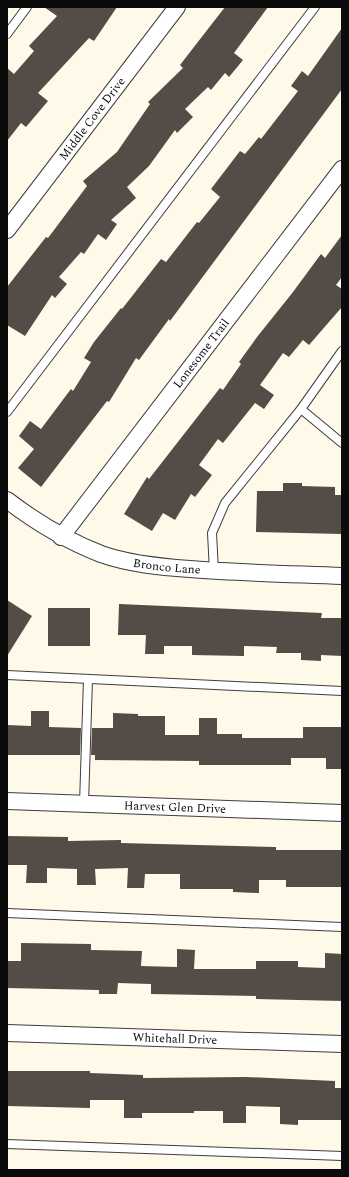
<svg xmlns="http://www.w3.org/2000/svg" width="349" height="1177" font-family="Spectral,serif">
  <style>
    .building { fill: #554b47 }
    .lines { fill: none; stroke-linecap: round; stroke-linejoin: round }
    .lane-casing { stroke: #3e3e3e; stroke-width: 10 }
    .street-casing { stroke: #3e3e3e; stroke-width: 18 }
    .lane { stroke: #fff; stroke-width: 8 }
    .street { stroke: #fff; stroke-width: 16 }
    .labels { text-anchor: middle; stroke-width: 4; stroke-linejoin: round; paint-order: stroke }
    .street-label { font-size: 12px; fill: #0b0b0b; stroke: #fff }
  </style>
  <rect width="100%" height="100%" fill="#fff9ea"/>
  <g class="building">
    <path d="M44 7H117L94 41 89 38 38 93 48 101 26 127 21 123 7 141V68L14 74 34 51 29 46 57 16Z"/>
    <path d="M225 7H268L234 53 243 60 229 77 225 73 211 90 208 87 185 109 193 117 177 133 175 130 149 166 127 187 136 198 111 220 117 224 106 240 98 234 84 254 81 252 59 277 67 284 55 298 52 295 25 336 7 325V287L46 237 48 238 87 186 83 181 117 152 150 104 148 102 183 68 180 65Z"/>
    <path d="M342 28V89L170 321 169 319 139 360 136 358 109 402 107 401 41 487 18 468 34 449 19 436 30 421 41 429 71 389 73 391 91 362 84 358 94 342 121 308 122 309 161 259 166 262 197 222 199 223 220 197 211 189 240 151 245 154 259 137 261 139 298 91 291 86 302 71 308 76Z"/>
    <path d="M342 235V277L336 285 342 289V307L309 345 303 340 289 357 283 353 260 385 274 395 264 409 255 403 223 443 218 439 199 465 212 475 195 497 191 494 175 520 163 513 152 531 124 514 147 477 149 479 220 388 223 390 241 364 239 362 257 337 293 292 321 254 325 258Z"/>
    <path d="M283 483H302V486L335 487V495H342V534L256 532 257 491H283Z"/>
    <path d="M7 600 32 616 7 656Z"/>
    <path d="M119 604 322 613 321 618H342V656L321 655V661L301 660V653H276L277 647 244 646V656L192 655V646H164V654H145L146 635H118Z"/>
    <rect x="48" y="608" width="42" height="38"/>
    <path d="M31 711H49V727L81 728 80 755H7V725L31 726Z"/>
    <path d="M113 713 138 714V716H165V735H199V718H217V734H242V738H303V727H342V769H326V758H291V765H199V761L95 760V755H91L92 728H113Z"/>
    <path d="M7 836 68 837V841L121 840V843L276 847V850H342V887H286V880H259V893L233 892V889H180V874H145L144 888H127L128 868 95 869 96 885H77V869L47 868V883H26L27 865H7Z"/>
    <path d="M21 943 91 944V950L142 951 141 966 177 967V949L195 950 194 969H256V961H298V967L325 968V953L342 954V1001L256 999V996L151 994V984L118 983 117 994H99V990L7 988V961H21Z"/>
    <path d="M7 1071H90V1073L143 1075V1078L246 1077 335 1081V1088H342V1120H298V1125L280 1124V1107L246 1106V1123H223V1111H194V1113H142V1118H124V1100H90V1108L7 1106Z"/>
  </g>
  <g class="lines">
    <g class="lane-casing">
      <g id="lane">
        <path d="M7 34 27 7"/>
        <path d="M301 409 342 443"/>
        <path d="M7 412 315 7"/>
        <path d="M214 571 212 533 225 503 301 409 342 351"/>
        <path d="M7 675 342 691"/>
        <path d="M84 804 88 679"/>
        <path d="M7 913 342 927"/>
        <path d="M7 1144 342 1156"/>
      </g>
    </g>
    <g class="street-casing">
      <g id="street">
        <path id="s1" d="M7 230 177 7"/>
        <path id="s2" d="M7 500C37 523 65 540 101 554 129 564 161 567 190 569 241 573 292 574 342 576"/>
        <path id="s3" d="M61 537 342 169"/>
        <path id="s4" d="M7 801 342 813"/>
        <path id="s5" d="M7 1033 342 1044"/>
      </g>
    </g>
    <use href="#lane" class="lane"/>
    <use href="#street" class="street"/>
  </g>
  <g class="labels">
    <g class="street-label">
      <text dy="4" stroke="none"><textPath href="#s1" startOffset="140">Middle Cove Drive</textPath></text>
      <text dy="4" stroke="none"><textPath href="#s3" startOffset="231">Lonesome Trail</textPath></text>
      <text dy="4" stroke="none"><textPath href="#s2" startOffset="176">Bronco Lane</textPath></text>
      <text dy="4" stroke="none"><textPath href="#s4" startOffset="168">Harvest Glen Drive</textPath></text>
      <text dy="4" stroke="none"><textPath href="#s5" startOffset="168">Whitehall Drive</textPath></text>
    </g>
  </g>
  <rect width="349" height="1177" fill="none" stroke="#0b0b0b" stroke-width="16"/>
</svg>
